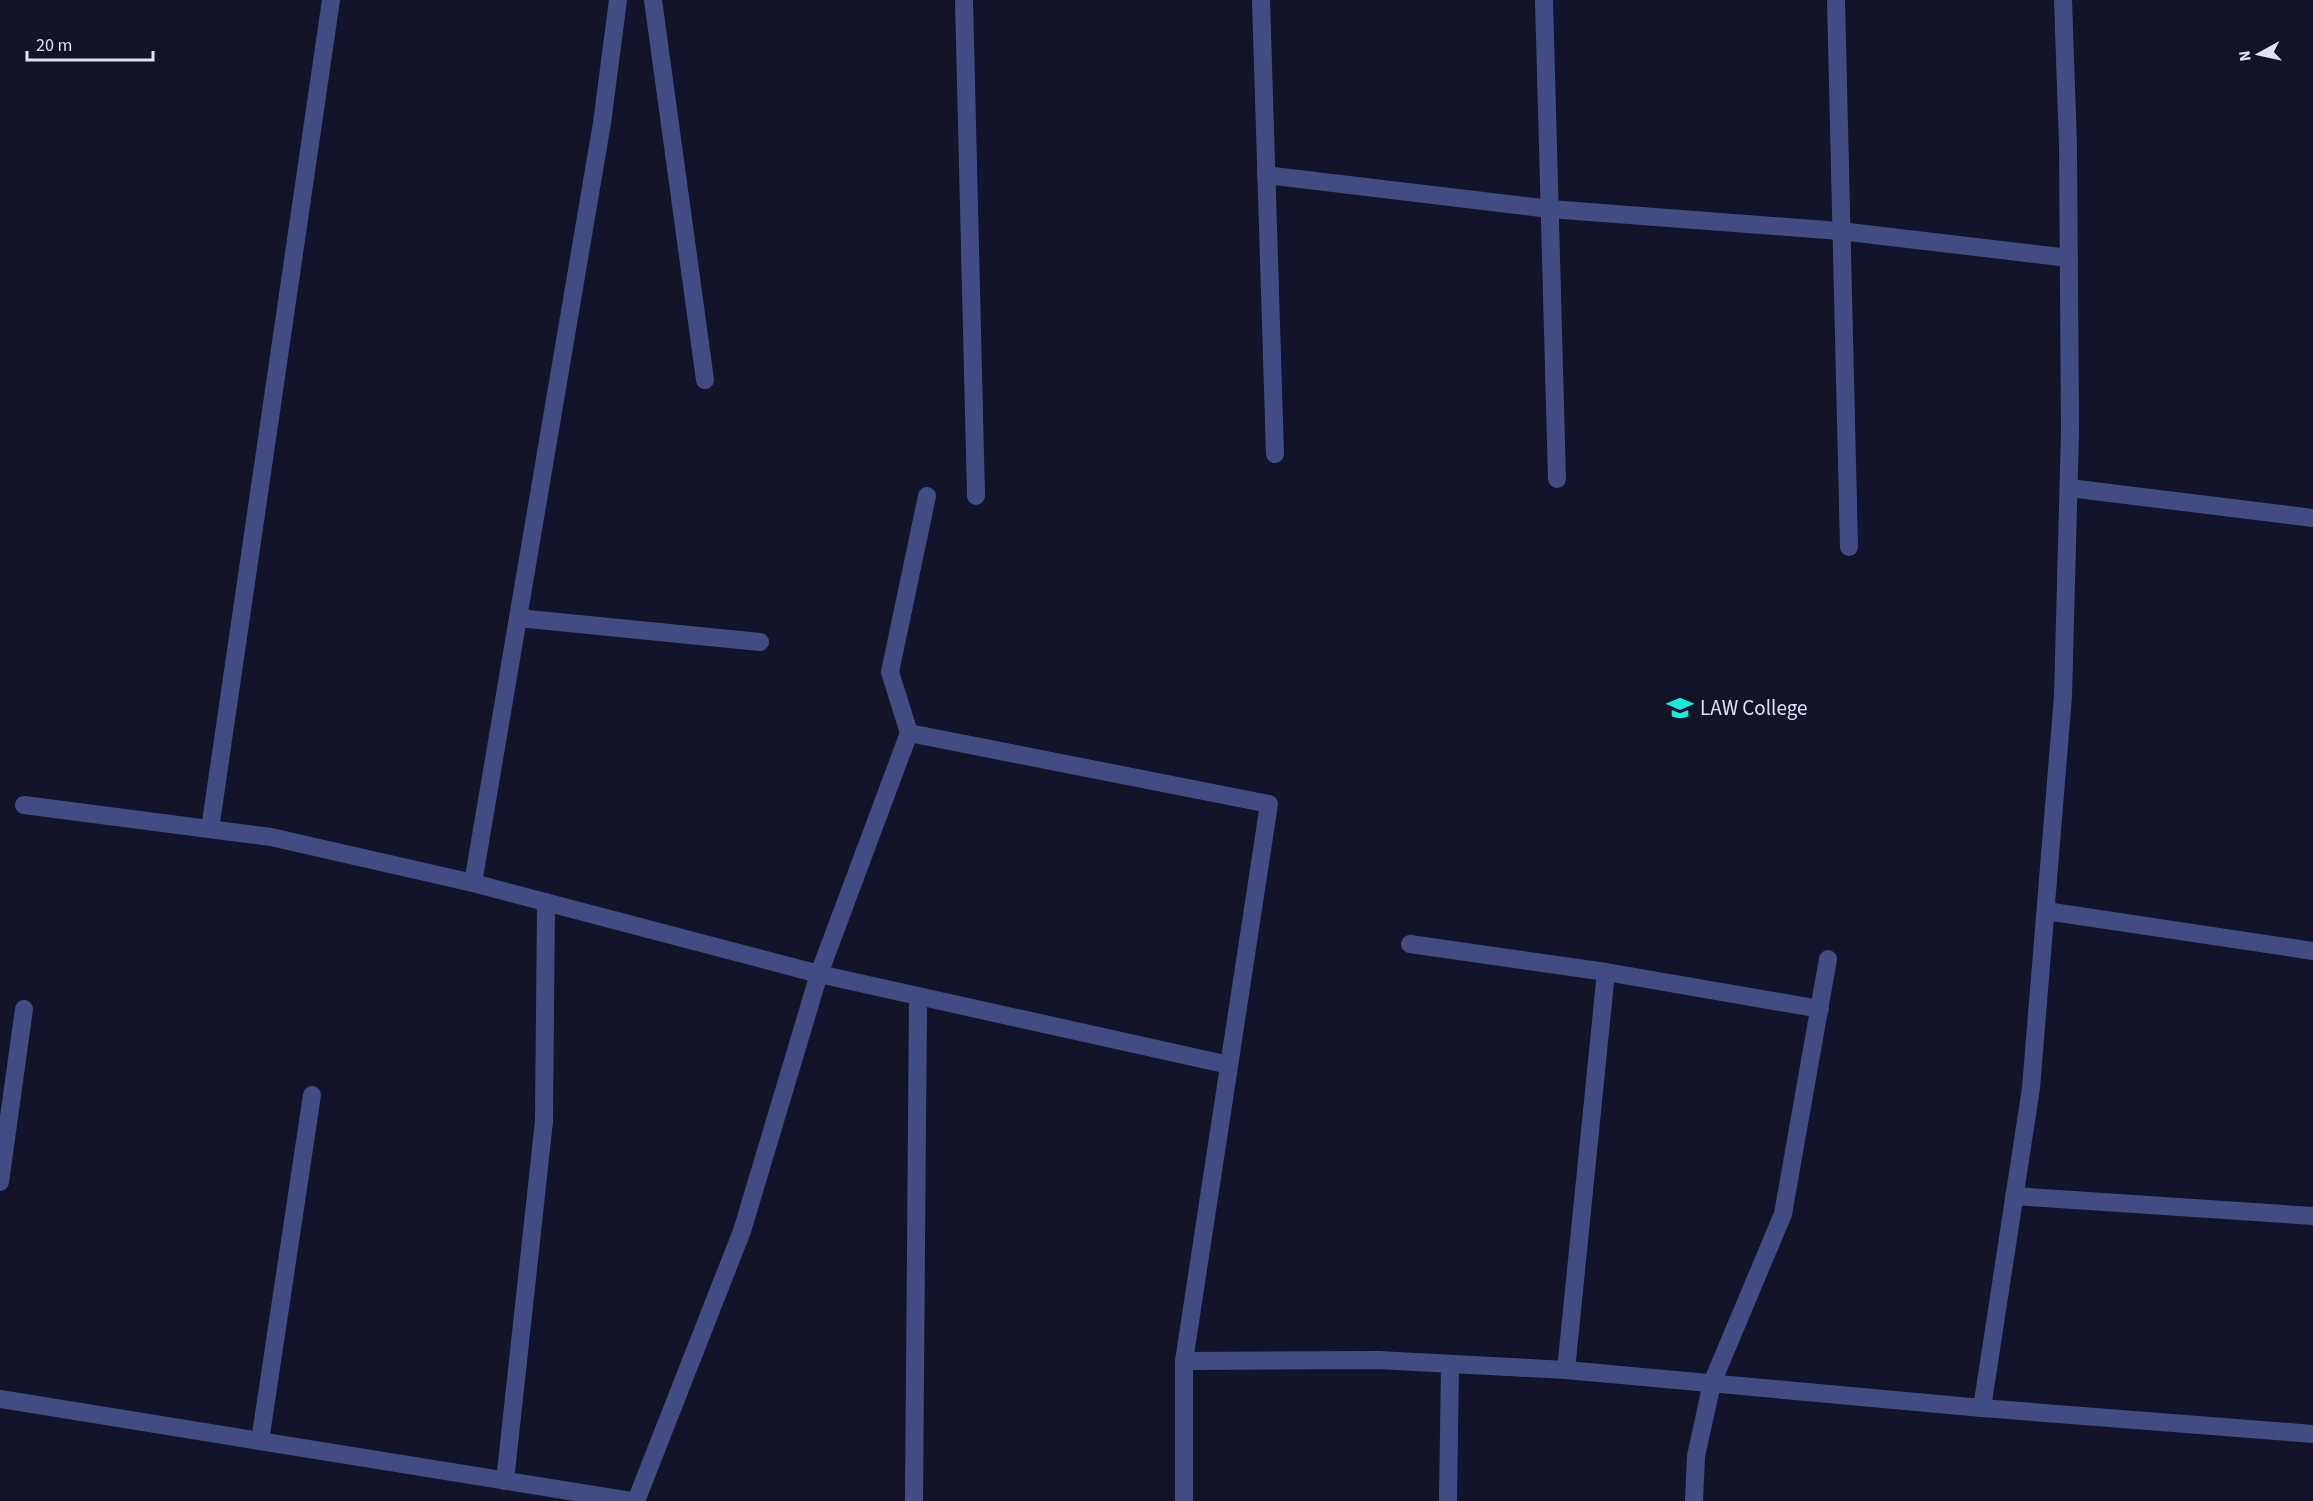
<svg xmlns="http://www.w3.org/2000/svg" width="2313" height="1501" font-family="'Source Sans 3',sans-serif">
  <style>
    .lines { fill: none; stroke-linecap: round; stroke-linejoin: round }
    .minor { stroke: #424c83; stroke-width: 18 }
    .labels { text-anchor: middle; stroke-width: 5; stroke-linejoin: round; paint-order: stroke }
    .poi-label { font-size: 21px; fill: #dee0fc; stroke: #131329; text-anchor: start }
  </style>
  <rect width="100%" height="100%" fill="#131329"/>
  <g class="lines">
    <g class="minor">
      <path d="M653 0 705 380"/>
      <path d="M964 0 976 496"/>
      <path d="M1261 0 1275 454"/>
      <path d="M1544 0 1557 479"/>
      <path d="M1836 0 1849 547"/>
      <path d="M1266 175 1550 209 1840 231 2069 258"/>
      <path d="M2069 488 2313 518"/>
      <path d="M518 618 760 642"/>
      <path d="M909 733 890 672 927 496"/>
      <path d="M24 805 271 837 473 883 819 974 909 733 1269 804 1184 1361V1501"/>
      <path d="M210 829 331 0"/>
      <path d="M473 883 602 123 618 0"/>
      <path d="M2046 911 2313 951"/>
      <path d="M1410 944 1606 972 1820 1009"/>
      <path d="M0 1182 24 1009"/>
      <path d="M2014 1196 2313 1216"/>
      <path d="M1184 1361 1378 1360 1566 1370 1982 1408 2031 1088 2063 696 2070 431 2068 145 2063 0"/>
      <path d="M1566 1370 1606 972"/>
      <path d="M0 1399 631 1501"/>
      <path d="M1982 1408 2313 1434"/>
      <path d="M260 1441 312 1095"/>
      <path d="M505 1481 544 1121 546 902"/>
      <path d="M636 1501 742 1231 819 974 1229 1065"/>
      <path d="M914 1501 918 998"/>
      <path d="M1448 1501 1450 1364"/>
      <path d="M1694 1501 1696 1456 1712 1383 1783 1214 1828 959"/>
    </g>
  </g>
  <defs>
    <g id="university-bare" transform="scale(2.07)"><path d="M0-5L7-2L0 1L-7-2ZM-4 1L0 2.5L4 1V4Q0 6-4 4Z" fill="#1bebd8" stroke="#131329" stroke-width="2.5" paint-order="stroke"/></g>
  </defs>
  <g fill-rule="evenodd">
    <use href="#university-bare" x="1680" y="708"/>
  </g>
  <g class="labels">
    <g class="poi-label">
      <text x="1700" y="715">LAW College</text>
    </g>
  </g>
  <g transform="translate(2259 54) rotate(262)" stroke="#131329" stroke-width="4.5" paint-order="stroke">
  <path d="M0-4.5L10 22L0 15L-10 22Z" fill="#dee0fc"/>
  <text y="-9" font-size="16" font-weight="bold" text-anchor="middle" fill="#dee0fc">N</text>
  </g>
  <path d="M27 51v9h126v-9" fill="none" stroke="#dee0fc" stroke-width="3"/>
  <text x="36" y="51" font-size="18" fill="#dee0fc" stroke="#131329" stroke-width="4.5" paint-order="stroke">20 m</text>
</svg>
